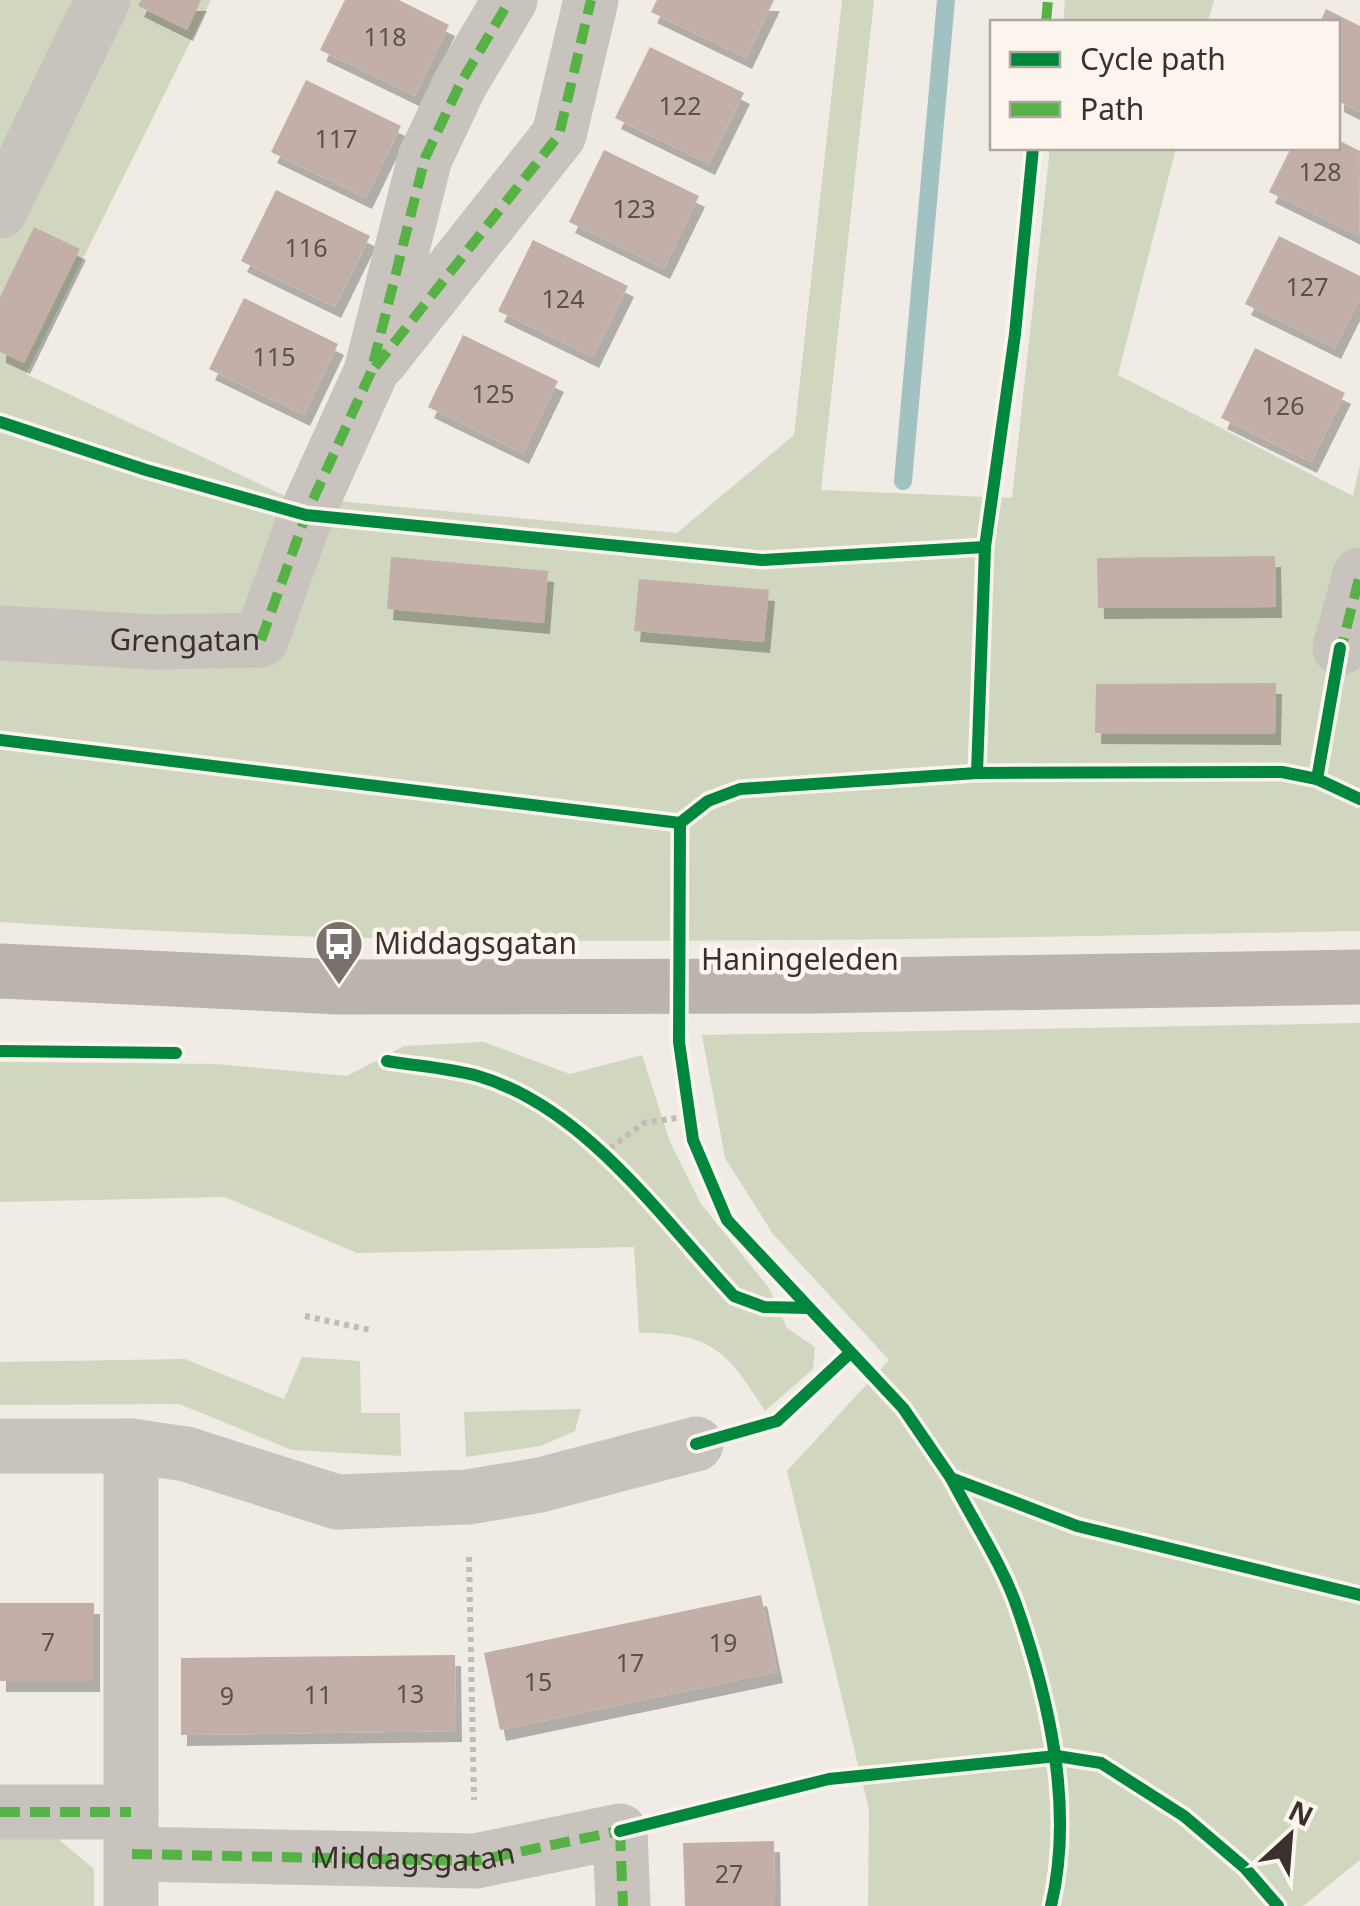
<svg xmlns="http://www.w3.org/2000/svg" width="1360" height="1906" font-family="'Noto Sans',sans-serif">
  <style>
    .green { fill: #d1d6bf }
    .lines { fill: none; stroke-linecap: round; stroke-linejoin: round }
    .stream { stroke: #a1c2c1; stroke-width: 18 }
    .building { fill: #c3afa7; filter: url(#shadow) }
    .path { stroke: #c2bbb6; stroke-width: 6; stroke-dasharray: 5 5; stroke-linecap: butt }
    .street { stroke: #c9c3be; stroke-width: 55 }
    .secondary { stroke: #bab3ae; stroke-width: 55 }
    .quiet { stroke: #57b246; stroke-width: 10; stroke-dasharray: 20 10; stroke-linecap: butt }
    .cycleway-casing { stroke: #fbf5ee; stroke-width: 19 }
    .cycleway { stroke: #00873e; stroke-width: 12 }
    .labels { text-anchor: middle; stroke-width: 9; stroke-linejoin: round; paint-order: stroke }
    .number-label { font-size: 25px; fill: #5d504a }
    .street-label { font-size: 30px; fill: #3b302b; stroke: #fbf5ee }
    .poi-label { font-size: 30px; fill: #3b302b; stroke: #fbf5ee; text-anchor: start }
  </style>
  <defs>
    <filter id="shadow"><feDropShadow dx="6" dy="11" stdDeviation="0" flood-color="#0004"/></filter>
  </defs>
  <rect width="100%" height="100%" fill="#f0ebe5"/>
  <g class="green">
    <path d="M0 0H211L26 374 285 496 677 533 794 435 842 0H874L821 490 1012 498 1050 148H1176L1118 375 1353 496 1360 464V931C907 939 452 952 0 922Z"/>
    <path d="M1065 0H1214L1208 22H1063Z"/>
    <path d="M1360 1023V1860L1303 1906H868L869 1810 787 1471 889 1360 773 1234 725 1158 702 1035Z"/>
    <path d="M484 1042 570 1074 642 1055 670 1142 701 1204 769 1288 787 1328 815 1347 813 1369 765 1411C729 1353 711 1332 639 1333L634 1247 357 1253 225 1197 0 1202V1062L216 1064 347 1076 404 1046Z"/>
    <path d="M302 1357 360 1361 361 1413H400L401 1456 292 1450 179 1404 0 1405V1362L185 1359 284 1399Z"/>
    <path d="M581 1409 575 1431 541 1446 466 1457 464 1412Z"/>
    <path d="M45 1828 94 1869V1906H0V1829Z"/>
  </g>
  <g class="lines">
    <path class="stream" d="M903 481 946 0"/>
  </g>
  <g class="building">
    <path d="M141 0H201L187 30 138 6Z"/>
    <path d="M345 0H399L449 25 415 96 320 50Z"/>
    <path d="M657 0H774L746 58 651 12Z"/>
    <path d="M1326 9 1360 26V112L1338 101V22H1320Z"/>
    <path d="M650 47 744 93 709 164 615 118Z"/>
    <path d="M306 80 401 126 366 198 271 152Z"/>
    <path d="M1338 140 1360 151 1359 236 1269 192 1291 148H1338Z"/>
    <path d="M604 150 699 196 664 268 569 222Z"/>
    <path d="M276 190 370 236 335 307 241 261Z"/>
    <path d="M34 227 80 249 24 363 0 352V297Z"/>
    <path d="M1279 236 1360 276V298L1335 348 1245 304Z"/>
    <path d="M533 240 628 286 593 357 498 311Z"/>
    <path d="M244 298 338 344 304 415 209 369Z"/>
    <path d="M463 335 558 381 523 453 428 407Z"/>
    <path d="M1255 348 1345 393 1311 462 1221 418Z"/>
    <path d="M1275 556 1276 607 1098 608 1097 558Z"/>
    <path d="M391 557 548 571 544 623 387 609Z"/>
    <path d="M639 579 769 590 764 642 634 631Z"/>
    <path d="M1276 683 1275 734 1095 733 1096 684Z"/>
    <path d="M761 1595 777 1672 500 1730 484 1653Z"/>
    <rect x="0" y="1603" width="94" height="78"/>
    <path d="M455 1655 456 1731 181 1735V1658Z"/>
    <path d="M774 1841 775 1906H685L683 1843Z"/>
  </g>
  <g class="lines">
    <g class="path">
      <path d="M602 1154 644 1123 690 1116"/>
      <path d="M305 1316 370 1330"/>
      <path d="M469 1557 474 1800"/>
    </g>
    <g class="street">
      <path d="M0 211 103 0"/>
      <path d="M380 361 559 135 591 0"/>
      <path id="s1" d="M0 633 155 642 261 640 306 515 371 372 425 158 460 84 510 0"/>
      <path d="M1340 648 1360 575"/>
      <path d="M0 1446H131L186 1454 337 1502 468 1497 540 1485 696 1444"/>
      <path d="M131 1446V1906"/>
      <path d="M0 1812H131"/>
      <path d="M132 1854 476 1861 620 1831 623 1906"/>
    </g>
    <path class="secondary" d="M0 971 339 987 812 986 1360 977"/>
    <g class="quiet">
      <path d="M1046 22 1048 0"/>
      <path d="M375 367 559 135 591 0"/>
      <path d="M261 640 306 515 371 372 425 158 460 84 510 0"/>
      <path d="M1339 657 1360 575"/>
      <path d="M0 1812H131"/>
      <path d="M620 1831 623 1906"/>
      <path id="s2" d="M132 1854 476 1861 628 1829"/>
    </g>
    <g class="cycleway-casing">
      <g id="cycleway">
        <path d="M0 422 146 470 306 515 762 560 985 547"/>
        <path d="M0 740 680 823 708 801 740 789 977 773 1282 772 1317 779 1360 799"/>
        <path d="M977 773 985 547 1015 334 1033 148"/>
        <path d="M1317 779 1340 648"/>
        <path d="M680 823 679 1042 693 1140 727 1220 903 1408 951 1478 1077 1526 1360 1595"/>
        <path d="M0 1051 176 1053"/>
        <path d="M387 1061C416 1066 449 1068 478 1076 585 1107 662 1219 734 1296L764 1307 809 1308"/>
        <path d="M696 1444 777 1421 850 1353"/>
        <path d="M951 1478C973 1521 1003 1565 1018 1610 1050 1702 1074 1809 1051 1906"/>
        <path d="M620 1831 829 1779 1057 1756 1101 1763 1184 1816 1245 1868 1278 1906"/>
      </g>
    </g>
    <use href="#cycleway" class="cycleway"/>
  </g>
  <defs>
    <g id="bus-pin" transform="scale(2.5)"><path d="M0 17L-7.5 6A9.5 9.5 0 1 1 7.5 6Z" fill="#7a716c" stroke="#fbf5ee"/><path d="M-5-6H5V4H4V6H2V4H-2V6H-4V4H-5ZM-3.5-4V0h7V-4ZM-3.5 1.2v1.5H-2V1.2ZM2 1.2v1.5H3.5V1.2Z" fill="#fff"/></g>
  </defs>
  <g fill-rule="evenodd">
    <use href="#bus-pin" x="339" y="944"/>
  </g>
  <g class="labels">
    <g class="number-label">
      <text x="385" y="46">118</text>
      <text x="680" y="115">122</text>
      <text x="336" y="148">117</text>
      <text x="1320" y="181">128</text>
      <text x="634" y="218">123</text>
      <text x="306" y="257">116</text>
      <text x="1307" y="296">127</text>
      <text x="563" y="308">124</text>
      <text x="274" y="366">115</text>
      <text x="493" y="403">125</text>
      <text x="1283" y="415">126</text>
      <text x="48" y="1651">7</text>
      <text x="723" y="1652">19</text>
      <text x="630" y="1672">17</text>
      <text x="538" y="1691">15</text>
      <text x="410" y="1703">13</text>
      <text x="318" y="1704">11</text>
      <text x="227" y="1705">9</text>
      <text x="729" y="1883">27</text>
    </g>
    <g class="street-label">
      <text dy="10" stroke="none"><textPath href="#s1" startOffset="185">Grengatan</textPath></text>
      <text x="800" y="970">Haningeleden</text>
      <text dy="10" stroke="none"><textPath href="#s2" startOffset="282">Middagsgatan</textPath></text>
    </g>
    <g class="poi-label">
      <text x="374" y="954">Middagsgatan</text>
    </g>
  </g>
  <rect x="990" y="20" width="350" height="130" fill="#fbf5ee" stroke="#aea6a0" stroke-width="2.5"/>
  <rect x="1010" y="52" width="50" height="15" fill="#00873e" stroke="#aea6a0" stroke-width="2.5"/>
  <text x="1080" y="70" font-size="30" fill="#3b302b">Cycle path</text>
  <rect x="1010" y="102" width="50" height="15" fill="#57b246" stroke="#aea6a0" stroke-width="2.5"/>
  <text x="1080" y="120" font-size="30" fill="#3b302b">Path</text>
  <g transform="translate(1290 1836) rotate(26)" stroke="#fbf5ee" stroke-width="8" paint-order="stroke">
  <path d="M0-8L18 38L0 25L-18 38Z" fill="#3b302b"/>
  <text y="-15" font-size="28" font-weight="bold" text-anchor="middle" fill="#3b302b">N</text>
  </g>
</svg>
